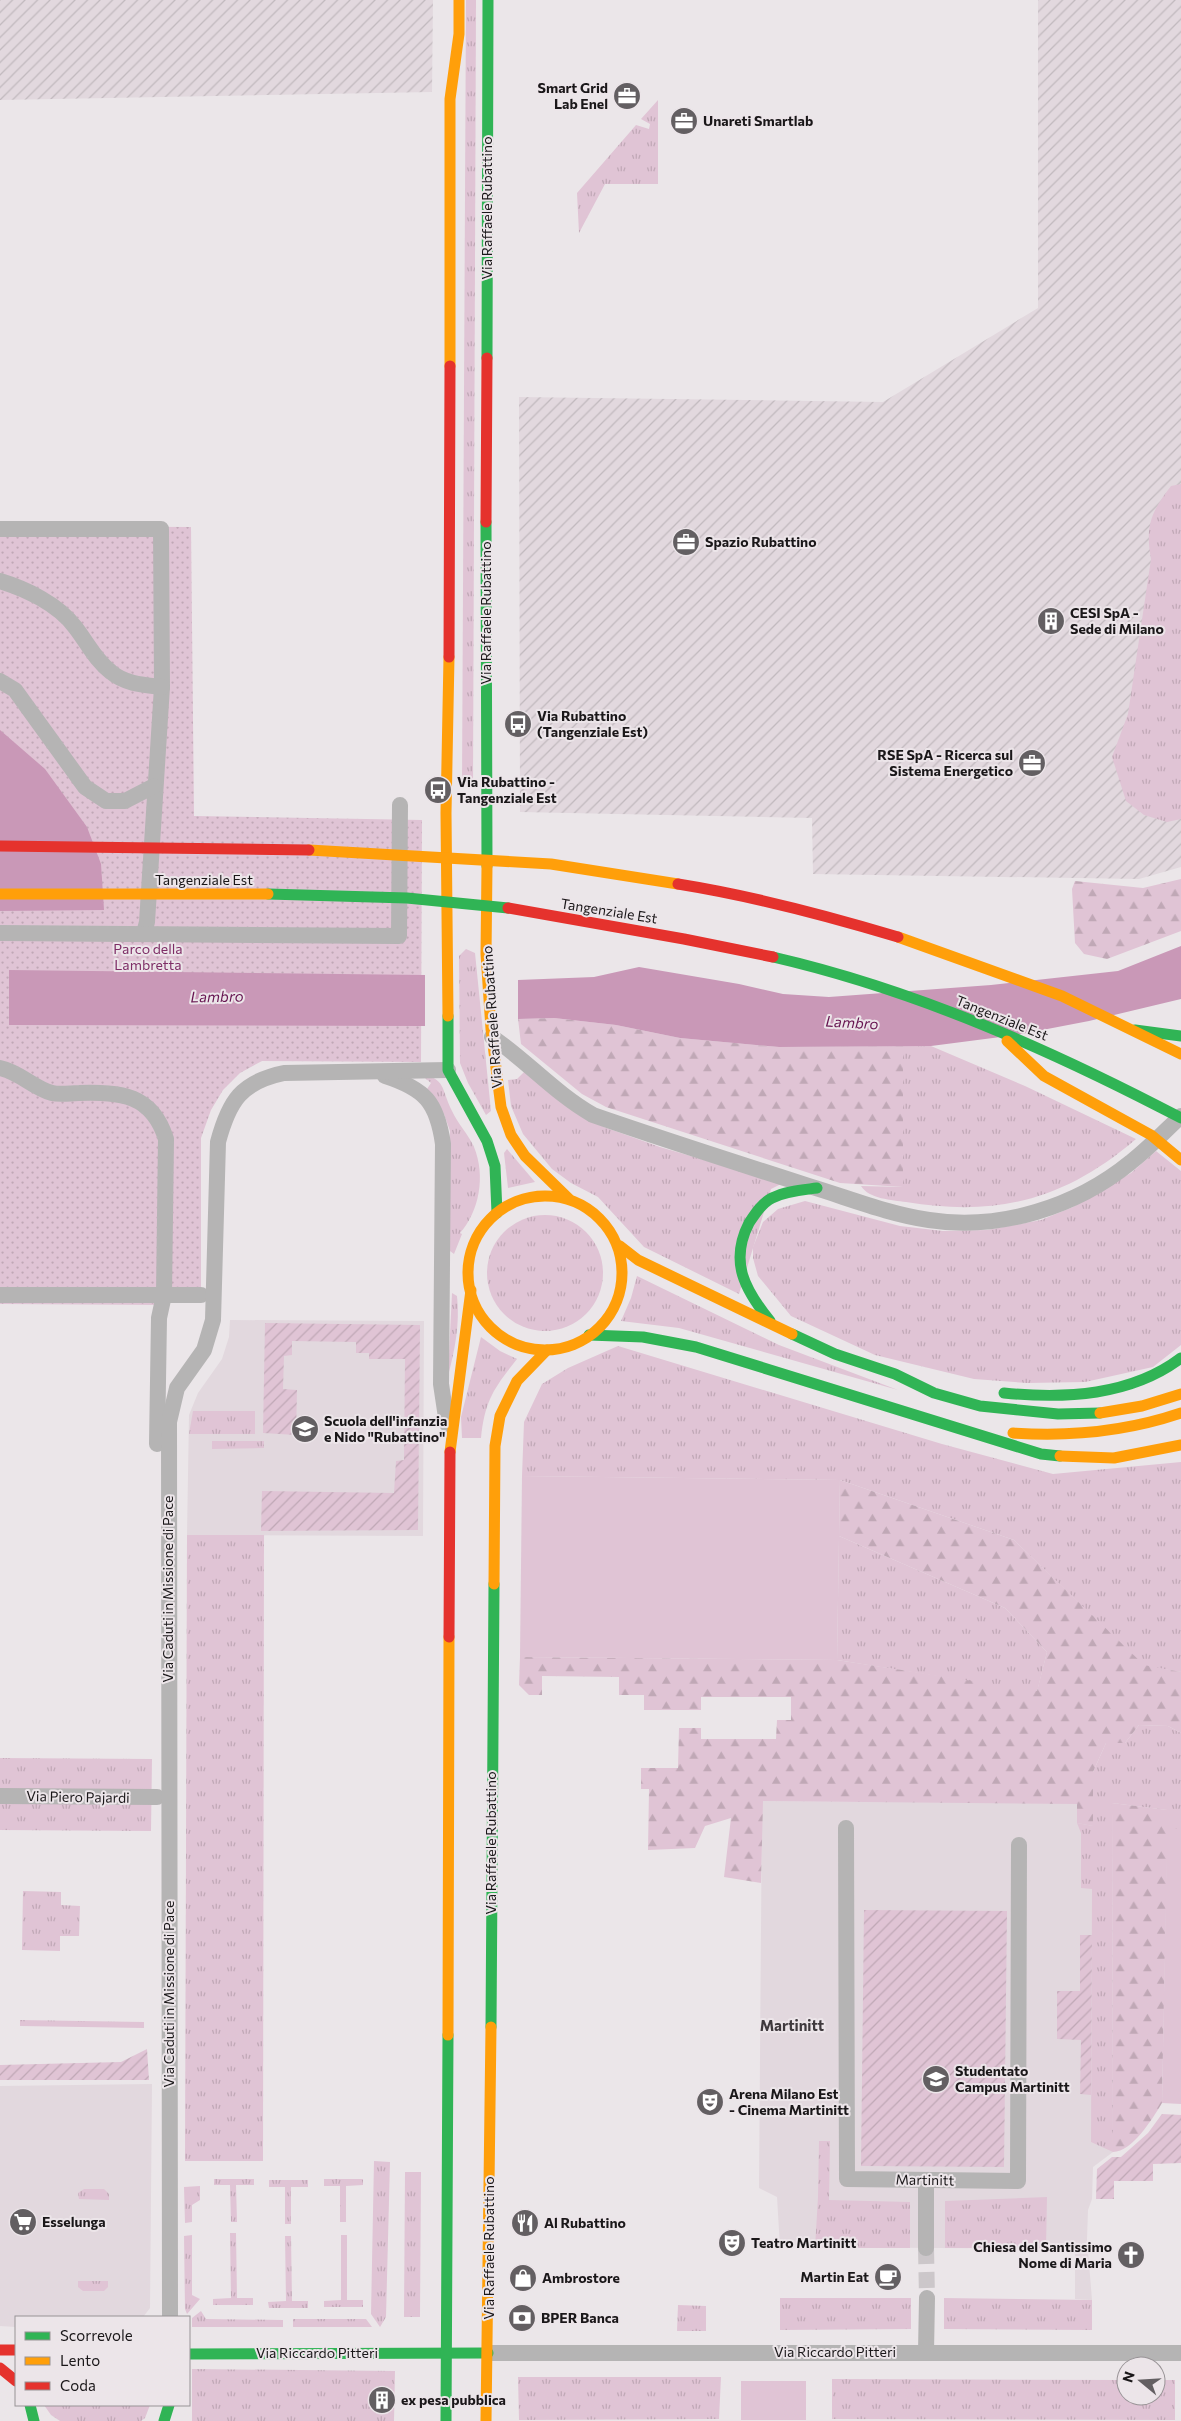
<svg xmlns="http://www.w3.org/2000/svg" width="1181" height="2421" font-family="Commissioner,sans-serif">
  <style>
    .built { fill: #e2d8de }
    .industrial { fill: url(#industrial-furrows) }
    .grass { fill: url(#grass-tufts) }
    .forest { fill: url(#forest-firs) }
    .park { fill: url(#park-dots) }
    .garden { fill: url(#garden-furrows) }
    .pitch { fill: #e0c4d5 }
    .water { fill: #c998b7 }
    .lines { fill: none; stroke-linecap: round; stroke-linejoin: round }
    .street-tunnel { stroke: #ccc7ca; stroke-width: 16; stroke-dasharray: 16 8; stroke-linecap: butt }
    .street { stroke: #b5b4b4; stroke-width: 16 }
    .fast { stroke: #30b455; stroke-width: 11 }
    .slow { stroke: #ff9f0a; stroke-width: 11 }
    .jam { stroke: #e5322d; stroke-width: 11 }
    .fast-bridge { stroke: #30b455; stroke-width: 11 }
    .slow-bridge { stroke: #ff9f0a; stroke-width: 11 }
    .jam-bridge { stroke: #e5322d; stroke-width: 11 }
    .labels { text-anchor: middle; stroke-width: 4; stroke-linejoin: round; paint-order: stroke }
    .poi-label { font-size: 14px; font-weight: bold; fill: #1a1719; stroke: #ece5e9; text-anchor: start }
    .street-label { font-size: 14px; fill: #1a1719; stroke: #ece5e9 }
    .park-label { font-size: 14px; fill: #7e2d66; stroke: #ece5e9 }
    .water-label { font-size: 15px; font-style: italic; fill: #661450; stroke: #ece5e9 }
    .neighbourhood-label { font-size: 15px; font-weight: bold; fill: #3f393d; stroke: #ece5e9 }
  </style>
  <defs>
    <pattern id="industrial-furrows" width="10" height="10" patternUnits="userSpaceOnUse" patternTransform="scale(1.25)"><rect width="10" height="10" fill="#e2d8de"/><path d="M-1 1l2-2M0 10L10 0M9 11l2-2" fill="none" stroke="#c1b9be"/></pattern>
    <pattern id="grass-tufts" width="24" height="20" patternUnits="userSpaceOnUse" patternTransform="scale(1.25)"><rect width="24" height="20" fill="#e0c4d5"/><path d="M3 7l-1-3M5 7V3M7 7l1-3M15 17l-1-3M17 17v-4M19 17l1-3" fill="none" stroke="#c0a8b6"/></pattern>
    <pattern id="forest-firs" width="22" height="20" patternUnits="userSpaceOnUse" patternTransform="scale(1.25)"><rect width="22" height="20" fill="#e0c4d5"/><path d="M5 1l3.5 6h-7zM16 11l3.5 6h-7z" fill="#c0a8b6"/></pattern>
    <pattern id="park-dots" width="8" height="8" patternUnits="userSpaceOnUse" patternTransform="scale(1.25)"><rect width="8" height="8" fill="#e0c4d5"/><path d="M2 2h.1M6 6h.1" fill="none" stroke="#c0a8b6" stroke-width="1.8" stroke-linecap="round"/></pattern>
    <pattern id="garden-furrows" width="10" height="10" patternUnits="userSpaceOnUse" patternTransform="scale(1.25)"><rect width="10" height="10" fill="#e0c4d5"/><path d="M-1 1l2-2M0 10L10 0M9 11l2-2" fill="none" stroke="#c0a8b6"/></pattern>
  </defs>
  <rect width="100%" height="100%" fill="#ebe6e9"/>
  <g class="built">
    <path d="M230 1320 424 1321 423 1536 187 1535 189 1415 198 1393 222 1359 229 1337Z"/>
    <path d="M762 1801 1112 1803 1113 2152 1093 2167 1092 2199 1088 2210 1087 2239 1092 2300 1075 2299V2249L780 2247 777 2197 759 2188Z"/>
    <path d="M152 2084 150 2308 143 2317H16V2327L0 2326V2086Z"/>
  </g>
  <g class="industrial">
    <path d="M0 0H433L432 92 0 100Z"/>
    <path d="M1038 0H1181V867L1139 879 813 874 812 818 520 812 519 397 883 402 1038 308Z"/>
  </g>
  <g class="grass">
    <path d="M466 0H476L473 786H462Z"/>
    <path d="M658 100V184H605L579 233 577 193 636 125 649 129 650 124 641 119Z"/>
    <path d="M1181 484V819L1167 822 1144 815 1126 801 1112 757 1128 714 1151 559C1145 526 1151 512 1171 486Z"/>
    <path d="M466 949 475 953 491 1111 486 1115 468 1083 460 1063 459 956Z"/>
    <path d="M903 1046H931L1025 1086 1136 1139C1065 1200 997 1217 906 1202 892 1200 869 1199 861 1186L903 1187Z"/>
    <path d="M526 1070 604 1127 660 1147 783 1183 771 1189 739 1294 644 1247 598 1197 571 1183 552 1169 523 1134 511 1106 508 1080 517 1079Z"/>
    <path d="M420 1074C446 1078 441 1089 452 1111 458 1124 468 1134 474 1147 486 1176 479 1212 460 1233L462 1234 454 1254 450 1251V1131L444 1114 427 1089 431 1083Z"/>
    <path d="M507 1149 535 1182 508 1188 504 1153Z"/>
    <path d="M1156 1151 1181 1171V1345L1153 1367 1085 1382 1027 1383 974 1379 875 1355 791 1316 758 1276 753 1258V1247L763 1222 778 1209 805 1201 900 1226 943 1231 987 1230 1041 1220 1073 1207 1131 1173Z"/>
    <circle cx="545" cy="1273" r="58"/>
    <path d="M637 1276 779 1345 898 1390 679 1328 621 1321 631 1298Z"/>
    <path d="M452 1293 457 1296C460 1324 455 1349 448 1376Z"/>
    <path d="M481 1337 500 1351 517 1359C494 1388 485 1400 481 1438H462L461 1417Z"/>
    <path d="M618 1346 942 1444 1053 1474 1181 1462V1672L1144 1666 1014 1540 840 1480 522 1476 524 1422 542 1384 568 1368Z"/>
    <path d="M193 1411H255V1434H189Z"/>
    <path d="M212 1441H264V1448L212 1449Z"/>
    <path d="M187 1535H264L263 2161H185Z"/>
    <path d="M839 1536 1005 1608 1047 1652 1037 1692 837 1660Z"/>
    <path d="M1139 1725 1168 1726 1181 1733V1829H1167V1810L1112 1803 1113 2152 1091 2142 1092 1889 1081 1888V1833L1077 1823 1093 1826V1772L1106 1743H1125Z"/>
    <path d="M0 1758 152 1759 151 1831 0 1830Z"/>
    <path d="M23 1891 61 1892V1905L80 1906 79 1936H60V1951L22 1950Z"/>
    <path d="M20 2020 144 2022V2028L20 2026Z"/>
    <path d="M819 2141H830L829 2200 910 2202V2248H815L818 2197Z"/>
    <path d="M374 2161 390 2162 386 2317 380 2327 371 2314Z"/>
    <path d="M405 2172H421L420 2317H404Z"/>
    <path d="M214 2179H254V2185H236L237 2222H231L230 2185H214Z"/>
    <path d="M324 2179H363V2185L346 2186V2222H340V2186H324Z"/>
    <path d="M269 2180H308V2187H291V2224H285V2187H269Z"/>
    <path d="M200 2186V2200L192 2205V2222L185 2223 184 2187Z"/>
    <path d="M84 2189H104L109 2194V2200L79 2199 78 2193Z"/>
    <path d="M1047 2197 1046 2248H945V2201Z"/>
    <path d="M230 2233H236L237 2298H253V2305H213V2299L231 2298Z"/>
    <path d="M192 2235V2295L200 2299 187 2314 185 2309 184 2236Z"/>
    <path d="M341 2235H347V2300H363V2307H324V2301L341 2300Z"/>
    <path d="M285 2236H291L292 2301H308V2308H269L268 2302 286 2301Z"/>
    <path d="M78 2281H108V2287L104 2291H83L78 2287Z"/>
    <path d="M780 2298H911V2329L780 2330Z"/>
    <path d="M944 2298 1092 2300V2330L944 2329Z"/>
    <path d="M678 2305 706 2306V2331H677Z"/>
    <path d="M201 2311 206 2319 283 2320V2327H192V2318Z"/>
    <path d="M293 2319H366L372 2327H293Z"/>
    <path d="M192 2369 395 2371 394 2421H192Z"/>
    <path d="M518 2377H721L719 2419 519 2420Z"/>
    <path d="M832 2379 1126 2380V2396H1156V2380H1175V2420L832 2419Z"/>
    <path d="M44 2405H150L145 2418 141 2421H60L51 2415Z"/>
  </g>
  <g class="forest">
    <path d="M1181 879V931L1107 959 1084 954 1075 943 1072 889 1075 881 1143 888Z"/>
    <path d="M554 1018 616 1025 680 1038 779 1047 903 1046V1187L840 1183 606 1107 582 1094 521 1044 518 1019Z"/>
    <path d="M840 1480 1014 1540 1144 1665 1181 1672V1733L1168 1726 1139 1725 1125 1743H1106L1093 1772V1826L1077 1823V1804L763 1801 761 1883 724 1877 731 1818 705 1826 695 1848 648 1850 649 1789H641V1768H678L679 1728H701V1739H776L777 1720H791V1697H701V1710H644V1695H619V1677L542 1676V1695H529L519 1685 520 1657 837 1660 1037 1691 1047 1652 1005 1608 839 1536Z"/>
    <path d="M1112 1803 1168 1810 1162 2103C1153 2118 1132 2152 1113 2152Z"/>
  </g>
  <path class="park" d="M0 526 191 527 194 816 422 820 421 1062 262 1061 240 1073 223 1090 211 1110 201 1138V1287L163 1305 0 1304Z"/>
  <g class="garden">
    <path d="M265 1323 420 1325 418 1530 261 1531 262 1491 394 1493 396 1461 404 1460 405 1359H369V1353H356V1342L292 1341V1355L284 1356 283 1389 297 1390 296 1435 263 1433Z"/>
    <path d="M864 1910 1007 1911 1004 2167 861 2166Z"/>
    <path d="M1080 1935H1092L1091 2095 1080 2094 1081 2040 1057 2039V1991H1080Z"/>
    <path d="M147 2049 149 2080H0V2065L121 2062Z"/>
    <path d="M1162 2114 1181 2115V2163L1153 2164V2181H1114V2199H1096L1097 2169 1112 2157H1121L1148 2133Z"/>
  </g>
  <g class="pitch">
    <path d="M522 1476 840 1480 837 1660 520 1657Z"/>
    <path d="M1167 1829H1181V2104L1162 2103Z"/>
    <rect x="741" y="2381" width="65" height="39"/>
  </g>
  <g class="water">
    <path d="M0 730 45 769 87 827 101 864 104 910 0 911Z"/>
    <path d="M1181 946V999L1089 1021 1016 1035 931 1046 779 1047 680 1038 616 1025 554 1018 518 1019V980L594 977 639 967 739 984 783 994 829 997 991 985 1118 971Z"/>
    <path d="M9 970 425 975V1026L9 1025Z"/>
  </g>
  <g class="lines">
    <path class="street-tunnel" d="M926 2248 927 2298"/>
    <g class="street">
      <path d="M0 529H161L162 687 147 922 144 933"/>
      <path d="M0 581C26 589 58 604 75 627 87 642 95 660 111 672 125 684 144 685 162 687"/>
      <path d="M0 681 15 690 85 787 106 801H125L154 786"/>
      <path d="M0 933 399 936 400 805"/>
      <path d="M492 1037C527 1061 556 1094 593 1115 665 1140 737 1163 809 1186 849 1198 888 1214 929 1220 1000 1231 1076 1207 1131 1162 1149 1148 1165 1131 1181 1116"/>
      <path d="M0 1068C20 1072 33 1088 52 1093 60 1095 71 1093 79 1093 121 1092 152 1094 166 1139L164 1295 159 1318 157 1444"/>
      <path d="M385 1076C425 1089 437 1102 443 1144L441 1384 447 1424"/>
      <path d="M0 1295H201"/>
      <path d="M0 1796 157 1797"/>
      <path d="M846 1828 847 2179 1018 2181 1019 1845"/>
      <path d="M926 2180V2248"/>
      <path d="M170 2317 169 1422 177 1388 204 1350 213 1320 218 1142C229 1101 241 1082 284 1073L448 1070"/>
      <path d="M926 2352 927 2298"/>
      <path d="M488 2353H1181"/>
    </g>
    <g class="fast">
      <path d="M487 358 488 0"/>
      <path d="M486 522 487 866"/>
      <path d="M448 1016V1070L487 1141 495 1166 497 1213"/>
      <path d="M1135 1030 1181 1036"/>
      <path d="M770 1321C745 1290 729 1262 749 1223 755 1214 762 1203 772 1198 786 1191 802 1190 817 1188"/>
      <path d="M792 1334 835 1354 895 1374 934 1393 980 1406 1058 1414 1100 1413"/>
      <path d="M589 1335 643 1337 696 1347 1041 1454 1060 1456"/>
      <path d="M1004 1393C1065 1399 1131 1396 1181 1358"/>
      <path d="M491 2027 494 1584"/>
      <path d="M189 2354 488 2353"/>
      <path d="M30 2405 34 2421"/>
      <path d="M164 2421 169 2405"/>
      <path d="M446 2421 448 2035"/>
    </g>
    <g class="slow">
      <path d="M450 366V99L459 34V0"/>
      <path d="M487 866 486 954 491 1029 501 1107 511 1135 525 1156 569 1199"/>
      <path d="M448 1016 446 813 449 657"/>
      <circle cx="545" cy="1273" r="77"/>
      <path d="M620 1246 638 1260 792 1334"/>
      <path d="M1100 1413 1142 1406 1181 1394"/>
      <path d="M1013 1433C1071 1437 1125 1432 1181 1413"/>
      <path d="M450 1452 471 1290"/>
      <path d="M1060 1456 1114 1458 1181 1445"/>
      <path d="M494 1584 495 1446 500 1416 517 1381 547 1350"/>
      <path d="M448 2035 449 1637"/>
      <path d="M486 2421 491 2027"/>
    </g>
    <g class="jam">
      <path d="M486 522 487 358"/>
      <path d="M449 657 450 366"/>
      <path d="M449 1637 450 1452"/>
      <path d="M0 2350H16"/>
      <path d="M0 2368 16 2381"/>
    </g>
    <g class="fast-bridge">
      <path d="M268 894 407 898 508 908"/>
      <path d="M773 957C916 990 1051 1050 1181 1118"/>
    </g>
    <g class="slow-bridge">
      <path d="M309 850 551 864 678 884"/>
      <path d="M0 894H268"/>
      <path d="M898 937 1062 996 1181 1054"/>
      <path d="M1007 1041 1044 1076 1151 1135 1181 1160"/>
    </g>
    <g class="jam-bridge">
      <path d="M0 846 309 850"/>
      <path d="M678 884C753 896 825 915 898 937"/>
      <path d="M508 908 684 939 773 957"/>
    </g>
  </g>
  <defs>
    <g id="office-disc" transform="scale(1.4375)"><circle r="9.5" fill="#635f62" stroke="#ece5e9"/><path d="M-6-3h4V-5.5h4V-3h4V5H-6ZM-1-4.5V-3h2v-1.5ZM-6 0V1H6V0Z" fill="#fff"/></g>
    <g id="building-disc" transform="scale(1.4375)"><circle r="9.5" fill="#635f62" stroke="#ece5e9"/><path d="M-4-6H4V6H1V3H-1V6H-4ZM-2.5-4.3h1.7v1.8h-1.7ZM.8-4.3h1.7v1.8H.8ZM-2.5-1h1.7V.8h-1.7ZM.8-1h1.7V.8H.8Z" fill="#fff"/></g>
    <g id="bus-disc" transform="scale(1.4375)"><circle r="9.5" fill="#635f62" stroke="#ece5e9"/><path d="M-5-6H5V4H4V6H2V4H-2V6H-4V4H-5ZM-3.5-4V0h7V-4ZM-3.5 1.2v1.5H-2V1.2ZM2 1.2v1.5H3.5V1.2Z" fill="#fff"/></g>
    <g id="school-disc" transform="scale(1.4375)"><circle r="9.5" fill="#635f62" stroke="#ece5e9"/><path d="M0-5L7-2L0 1L-7-2ZM-4 1L0 2.5L4 1V4Q0 6-4 4Z" fill="#fff"/></g>
    <g id="university-disc" transform="scale(1.4375)"><circle r="9.5" fill="#635f62" stroke="#ece5e9"/><path d="M0-5L7-2L0 1L-7-2ZM-4 1L0 2.5L4 1V4Q0 6-4 4Z" fill="#fff"/></g>
    <g id="theatre-disc" transform="scale(1.4375)"><circle r="9.5" fill="#635f62" stroke="#ece5e9"/><path d="M-5-5.5Q0-4 5-5.5V0Q5 5 0 6Q-5 5-5 0ZM-3.3-2.5H-1v1.5H-3.3ZM1-2.5H3.3v1.5H1ZM-2.8 1Q0 5.5 2.8 1Z" fill="#fff"/></g>
    <g id="supermarket-disc" transform="scale(1.4375)"><circle r="9.5" fill="#635f62" stroke="#ece5e9"/><path d="M-6-5.5h2.5l.6 2H6L4.5 2H-2.5L-4.4-4H-6ZM-1.5 3.2a1.3 1.3 0 1 0 .1 0ZM3 3.2a1.3 1.3 0 1 0 .1 0Z" fill="#fff"/></g>
    <g id="restaurant-disc" transform="scale(1.4375)"><circle r="9.5" fill="#635f62" stroke="#ece5e9"/><path d="M-5-6h1v4h1v-4h1v4h1v-4h1v5L-1.5 .5V6h-2V.5L-5-1ZM5-6V6H3V1.5H1.5Q1.5-4 5-6Z" fill="#fff"/></g>
    <g id="church-disc" transform="scale(1.4375)"><circle r="9.5" fill="#635f62" stroke="#ece5e9"/><path d="M-1.2-6h2.4v3.5h3.3v2.4h-3.3V6h-2.4V-.1h-3.3v-2.4h3.3Z" fill="#fff"/></g>
    <g id="cafe-disc" transform="scale(1.4375)"><circle r="9.5" fill="#635f62" stroke="#ece5e9"/><path d="M-5.5-4.5H6V0H3Q3 3.5 0 3.5H-2.5Q-5.5 3.5-5.5 0ZM3-3.2v2h1.7v-2ZM-6 4.5H4V6H-6Z" fill="#fff"/></g>
    <g id="shop-disc" transform="scale(1.4375)"><circle r="9.5" fill="#635f62" stroke="#ece5e9"/><path d="M-5-2.5h2.3a2.7 3.5 0 0 1 5.4 0H5L5.5 6h-11ZM-1.5-2.5h3a1.5 2.3 0 0 0-3 0Z" fill="#fff"/></g>
    <g id="bank-disc" transform="scale(1.4375)"><circle r="9.5" fill="#635f62" stroke="#ece5e9"/><path d="M-6-4H6V4H-6ZM0-2.3a2.3 2.3 0 1 0 0 4.6a2.3 2.3 0 1 0 0-4.6Z" fill="#fff"/></g>
  </defs>
  <g fill-rule="evenodd">
    <use href="#office-disc" x="627" y="96"/>
    <use href="#office-disc" x="684" y="121"/>
    <use href="#office-disc" x="686" y="542"/>
    <use href="#building-disc" x="1051" y="621"/>
    <use href="#bus-disc" x="518" y="724"/>
    <use href="#office-disc" x="1032" y="763"/>
    <use href="#bus-disc" x="438" y="790"/>
    <use href="#school-disc" x="305" y="1429"/>
    <use href="#university-disc" x="936" y="2079"/>
    <use href="#theatre-disc" x="710" y="2102"/>
    <use href="#supermarket-disc" x="23" y="2222"/>
    <use href="#restaurant-disc" x="525" y="2223"/>
    <use href="#theatre-disc" x="732" y="2243"/>
    <use href="#church-disc" x="1131" y="2255"/>
    <use href="#cafe-disc" x="888" y="2277"/>
    <use href="#shop-disc" x="523" y="2278"/>
    <use href="#bank-disc" x="522" y="2318"/>
    <use href="#building-disc" x="382" y="2400"/>
  </g>
  <g class="labels">
    <g class="poi-label">
      <text x="608" y="93" text-anchor="end">Smart Grid<tspan x="608" dy="16">Lab Enel</tspan></text>
      <text x="703" y="126">Unareti Smartlab</text>
      <text x="705" y="547">Spazio Rubattino</text>
      <text x="1070" y="618">CESI SpA -<tspan x="1070" dy="16">Sede di Milano</tspan></text>
      <text x="537" y="721">Via Rubattino<tspan x="537" dy="16">(Tangenziale Est)</tspan></text>
      <text x="1013" y="760" text-anchor="end">RSE SpA - Ricerca sul<tspan x="1013" dy="16">Sistema Energetico</tspan></text>
      <text x="457" y="787">Via Rubattino -<tspan x="457" dy="16">Tangenziale Est</tspan></text>
      <text x="324" y="1426">Scuola dell'infanzia<tspan x="324" dy="16">e Nido "Rubattino"</tspan></text>
      <text x="955" y="2076">Studentato<tspan x="955" dy="16">Campus Martinitt</tspan></text>
      <text x="729" y="2099">Arena Milano Est<tspan x="729" dy="16">- Cinema Martinitt</tspan></text>
      <text x="42" y="2227">Esselunga</text>
      <text x="544" y="2228">Al Rubattino</text>
      <text x="751" y="2248">Teatro Martinitt</text>
      <text x="1112" y="2252" text-anchor="end">Chiesa del Santissimo<tspan x="1112" dy="16">Nome di Maria</tspan></text>
      <text x="869" y="2282" text-anchor="end">Martin Eat</text>
      <text x="542" y="2283">Ambrostore</text>
      <text x="541" y="2323">BPER Banca</text>
      <text x="401" y="2405">ex pesa pubblica</text>
    </g>
    <g class="street-label">
      <text transform="translate(487 208) rotate(-90)" y="5">Via Raffaele Rubattino</text>
      <text transform="translate(486 613) rotate(-90)" y="5">Via Raffaele Rubattino</text>
      <text x="204" y="885">Tangenziale Est</text>
      <text transform="translate(609 911) rotate(9)" y="5">Tangenziale Est</text>
      <text transform="translate(492 1017) rotate(-94)" y="5">Via Raffaele Rubattino</text>
      <text transform="translate(1002 1018) rotate(22)" y="5">Tangenziale Est</text>
      <text transform="translate(168 1589) rotate(-90)" y="5">Via Caduti in Missione di Pace</text>
      <text transform="translate(78 1797) rotate(1)" y="5">Via Piero Pajardi</text>
      <text transform="translate(491 1843) rotate(-90)" y="5">Via Raffaele Rubattino</text>
      <text transform="translate(169 1994) rotate(-90)" y="5">Via Caduti in Missione di Pace</text>
      <text transform="translate(925 2180) rotate(1)" y="5">Martinitt</text>
      <text transform="translate(489 2248) rotate(-90)" y="5">Via Raffaele Rubattino</text>
      <text x="835" y="2357">Via Riccardo Pitteri</text>
      <text x="317" y="2358">Via Riccardo Pitteri</text>
    </g>
    <g class="park-label">
      <text x="148" y="954">Parco della<tspan x="148" dy="16">Lambretta</tspan></text>
    </g>
    <g class="water-label">
      <text transform="translate(217 997) rotate(-1)" y="5">Lambro</text>
      <text transform="translate(852 1023) rotate(3)" y="5">Lambro</text>
    </g>
    <g class="neighbourhood-label">
      <text x="792" y="2031">Martinitt</text>
    </g>
  </g>
  <rect x="15" y="2316" width="175" height="90" fill="#ece5e9" stroke="#989396"/>
  <rect x="25" y="2332" width="25" height="8" fill="#30b455" stroke="#989396"/>
  <text x="60" y="2341" font-size="15" fill="#1a1719">Scorrevole</text>
  <rect x="25" y="2357" width="25" height="8" fill="#ff9f0a" stroke="#989396"/>
  <text x="60" y="2366" font-size="15" fill="#1a1719">Lento</text>
  <rect x="25" y="2382" width="25" height="8" fill="#e5322d" stroke="#989396"/>
  <text x="60" y="2391" font-size="15" fill="#1a1719">Coda</text>
  <g transform="translate(1141 2381) rotate(288)"><circle r="24" fill="#ece5e9" stroke="#989396"/>
  <path d="M0-4L9 19L0 12L-9 19Z" fill="#635f62"/>
  <text y="-8" font-size="14" font-weight="bold" text-anchor="middle" fill="#1a1719">N</text>
  </g>
</svg>
